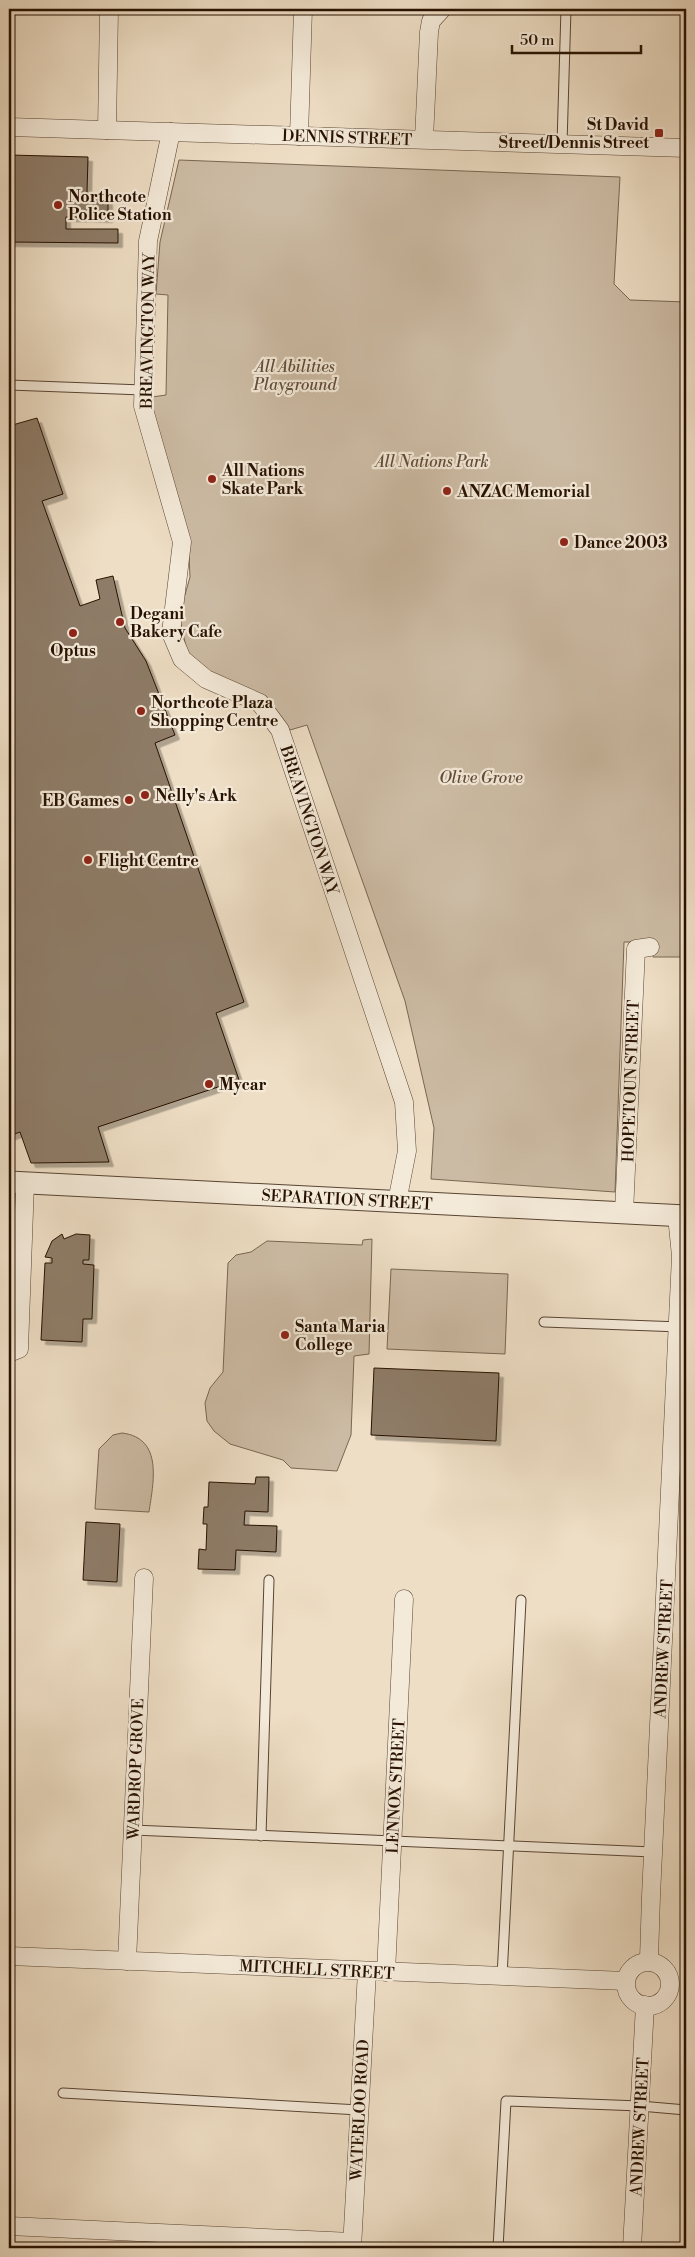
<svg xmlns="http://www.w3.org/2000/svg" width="695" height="2257" font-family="'Libre Bodoni',serif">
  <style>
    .green { fill: #ccbba4; stroke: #7a6652 }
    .building { fill: #8e7c67; stroke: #271101; filter: url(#shadow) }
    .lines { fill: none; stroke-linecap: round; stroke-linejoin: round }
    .service-casing { stroke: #594432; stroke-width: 11 }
    .minor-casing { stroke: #594432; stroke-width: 19 }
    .tertiary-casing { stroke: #594432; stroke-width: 23 }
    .service { stroke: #f4ead9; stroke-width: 9 }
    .minor { stroke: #f4ead9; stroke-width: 18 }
    .tertiary { stroke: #f4ead9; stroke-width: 21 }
    .poi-dot { fill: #8f2418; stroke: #f4ead9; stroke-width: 2 }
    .labels { text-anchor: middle; stroke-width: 4.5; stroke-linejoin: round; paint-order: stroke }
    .poi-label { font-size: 16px; font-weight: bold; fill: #271101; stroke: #f4ead9; text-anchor: start }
    .street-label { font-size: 16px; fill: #271101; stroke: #f4ead9 }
    .park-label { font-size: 16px; font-style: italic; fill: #614c3a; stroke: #f4ead9 }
  </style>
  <defs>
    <filter id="shadow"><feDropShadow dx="4.5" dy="4.5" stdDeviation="0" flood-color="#0004"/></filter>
  </defs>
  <rect width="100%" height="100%" fill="#eedec5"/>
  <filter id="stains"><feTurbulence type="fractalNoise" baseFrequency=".004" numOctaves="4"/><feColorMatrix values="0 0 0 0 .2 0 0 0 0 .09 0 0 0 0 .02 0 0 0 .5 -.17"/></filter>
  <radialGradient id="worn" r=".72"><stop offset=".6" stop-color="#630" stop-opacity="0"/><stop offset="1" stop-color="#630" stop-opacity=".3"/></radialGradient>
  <g class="green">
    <path d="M179 160 620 177 614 284 630 300 686 302V957H653V942H624L615 1192 431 1179 434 1128 405 1001 307 725 290 730 263 697 209 674 187 651 179 616 190 577 188 532 153 417 152 397 166 395 168 295 156 294 160 242Z"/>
    <path d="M372 1239 369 1354 354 1356 351 1435 337 1471 291 1468 283 1460 230 1444 214 1431 207 1421 205 1403 210 1388 223 1372 228 1263 236 1255 251 1252 267 1241 362 1245 363 1240Z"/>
    <path d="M391 1269 508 1274 505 1354 387 1349Z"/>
    <path d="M122 1433C164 1438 153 1484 149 1512L95 1509 99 1449 113 1435Z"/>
  </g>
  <g class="building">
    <path d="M9 155 88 157 87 193H108V218L66 217V229H118V243L9 242Z"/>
    <path d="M37 418 63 494 42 501 80 606 100 599 96 580 113 576 125 628 146 661 175 735 155 743 244 1002 216 1013 239 1080 98 1127 109 1162 31 1163 20 1132 9 1136V426Z"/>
    <path d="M62 1234 64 1239 76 1234 90 1235 89 1260H83V1264L94 1265 92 1319H83L82 1342 41 1340 45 1263H52V1258L45 1257 52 1241Z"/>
    <path d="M374 1368 499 1373 496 1441 371 1435Z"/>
    <path d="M256 1477H269L268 1512 245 1511 244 1525 277 1526 276 1552 236 1550 235 1570 198 1569 199 1549 206 1550 207 1524H203L204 1507H208L209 1482 255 1484Z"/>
    <path d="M86 1522 120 1524 117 1582 83 1580Z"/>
  </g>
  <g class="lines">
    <g class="service-casing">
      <g id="service">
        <path d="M562 144 566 9"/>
        <path d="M9 385 143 390"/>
        <path d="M544 1322 681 1327"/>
        <path d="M133 1830 653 1852"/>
        <path d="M261 1836 269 1580"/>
        <path d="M502 1977 521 1600"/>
        <path d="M63 2093 359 2110"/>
        <path d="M498 2248 506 2101 640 2106 686 2110"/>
      </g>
    </g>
    <g class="minor-casing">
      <g id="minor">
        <path d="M9 127 686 148"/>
        <path d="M107 130 109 9"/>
        <path d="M171 132 148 241 143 406 182 542 171 633 182 659 206 679 260 703 280 730 404 1102 407 1151 397 1202"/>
        <path d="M299 136 303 9"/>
        <path d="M424 139 429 32 431 21 442 9"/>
        <path d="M624 1213 636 949 650 947"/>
        <path d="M9 1353 19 1349 25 1183"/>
        <path d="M9 1956 626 1981"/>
        <path d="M127 1961 144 1578"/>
        <path d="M651 1962 649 1959 651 1896 681 1256 677 1216"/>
        <circle cx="648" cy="1984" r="22"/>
        <path d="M386 1972 404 1599"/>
        <path d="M9 2226 352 2242"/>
        <path d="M352 2248 367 1971"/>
        <path d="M632 2248 645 2005"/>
      </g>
    </g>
    <g class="tertiary-casing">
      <path id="tertiary" d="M9 1182 686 1216"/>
    </g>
    <use href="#service" class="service"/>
    <use href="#minor" class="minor"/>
    <use href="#tertiary" class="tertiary"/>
  </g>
  <g class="poi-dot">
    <rect x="654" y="128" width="10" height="10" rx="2.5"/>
    <circle cx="58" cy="205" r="5"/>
    <circle cx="212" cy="479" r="5"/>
    <circle cx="447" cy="491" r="5"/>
    <circle cx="564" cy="542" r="5"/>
    <circle cx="120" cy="622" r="5"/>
    <circle cx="73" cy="633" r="5"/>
    <circle cx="141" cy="711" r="5"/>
    <circle cx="145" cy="795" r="5"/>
    <circle cx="129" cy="800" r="5"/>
    <circle cx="88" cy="860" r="5"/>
    <circle cx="209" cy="1084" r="5"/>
    <circle cx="285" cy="1335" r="5"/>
  </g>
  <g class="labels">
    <g class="poi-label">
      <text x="649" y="130" text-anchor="end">St David<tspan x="649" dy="18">Street/Dennis Street</tspan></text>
      <text x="68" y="202">Northcote<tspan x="68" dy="18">Police Station</tspan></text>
      <text x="222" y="476">All Nations<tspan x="222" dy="18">Skate Park</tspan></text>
      <text x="457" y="497">ANZAC Memorial</text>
      <text x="574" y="548">Dance 2003</text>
      <text x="130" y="619">Degani<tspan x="130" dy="18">Bakery Cafe</tspan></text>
      <text x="73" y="656" text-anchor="middle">Optus</text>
      <text x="151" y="708">Northcote Plaza<tspan x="151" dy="18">Shopping Centre</tspan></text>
      <text x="155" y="801">Nelly's Ark</text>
      <text x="119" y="806" text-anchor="end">EB Games</text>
      <text x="98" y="866">Flight Centre</text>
      <text x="219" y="1090">Mycar</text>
      <text x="295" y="1332">Santa Maria<tspan x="295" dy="18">College</tspan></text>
    </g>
    <g class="street-label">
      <text transform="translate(347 137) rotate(2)" y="6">DENNIS STREET</text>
      <text transform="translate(147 331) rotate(-89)" y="6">BREAVINGTON WAY</text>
      <text transform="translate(310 820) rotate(72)" y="6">BREAVINGTON WAY</text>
      <text transform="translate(630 1081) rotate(-88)" y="6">HOPETOUN STREET</text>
      <text transform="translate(347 1199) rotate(3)" y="6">SEPARATION STREET</text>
      <text transform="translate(663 1649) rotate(-87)" y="6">ANDREW STREET</text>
      <text transform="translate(135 1769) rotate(-88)" y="6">WARDROP GROVE</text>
      <text transform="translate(395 1786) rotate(-87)" y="6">LENNOX STREET</text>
      <text transform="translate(317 1969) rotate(3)" y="6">MITCHELL STREET</text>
      <text transform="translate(359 2110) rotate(-87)" y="6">WATERLOO ROAD</text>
      <text transform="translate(639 2127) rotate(-87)" y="6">ANDREW STREET</text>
    </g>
    <g class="park-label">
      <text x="295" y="372">All Abilities<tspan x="295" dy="18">Playground</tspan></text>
      <text x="432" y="467">All Nations Park</text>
      <text x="481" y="783">Olive Grove</text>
    </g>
  </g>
  <rect width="695" height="2257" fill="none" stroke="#eedec5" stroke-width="30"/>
  <rect x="10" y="10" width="675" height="2237" fill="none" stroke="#271101" stroke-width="2.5"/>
  <rect x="15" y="15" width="665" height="2227" fill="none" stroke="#271101"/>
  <path d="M512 45v8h129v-8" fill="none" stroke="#271101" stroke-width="2.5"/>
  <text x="520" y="45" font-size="15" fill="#271101" stroke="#f4ead9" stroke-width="4" paint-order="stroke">50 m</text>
  <rect width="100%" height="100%" filter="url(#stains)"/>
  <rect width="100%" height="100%" fill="url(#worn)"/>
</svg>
